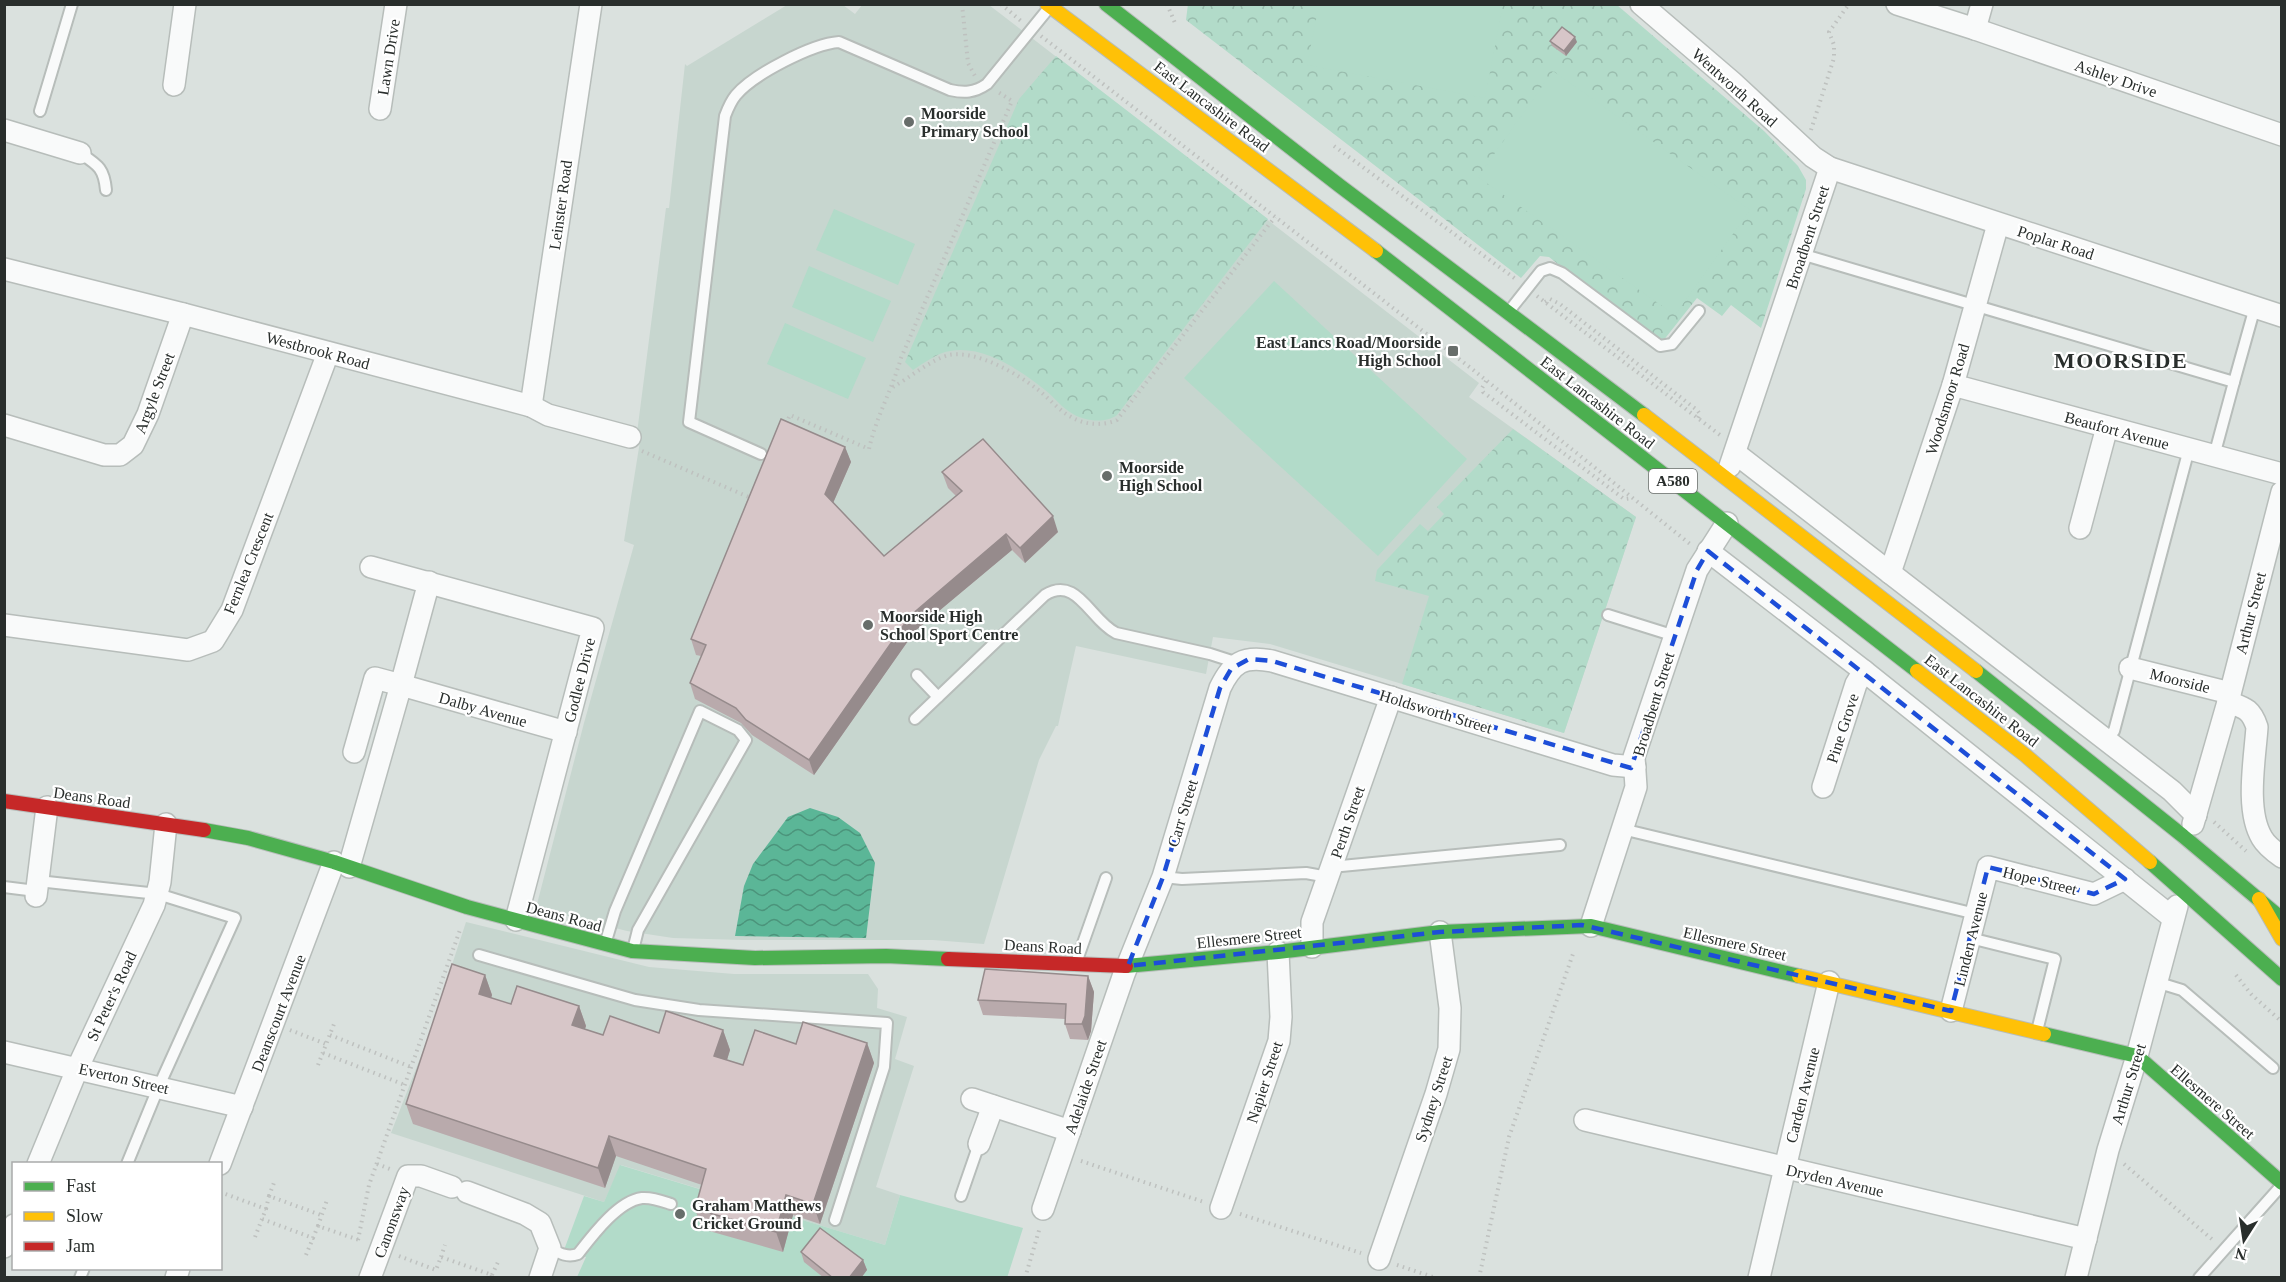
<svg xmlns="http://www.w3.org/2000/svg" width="2286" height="1282" font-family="Georgia,serif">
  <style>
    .built { fill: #c7d6cf }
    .park { fill: url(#park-crowns) }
    .garden { fill: #b2dbc9 }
    .water { fill: url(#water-waves) }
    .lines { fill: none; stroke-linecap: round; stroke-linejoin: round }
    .lane-casing { stroke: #b7bdba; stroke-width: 14 }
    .street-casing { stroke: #b7bdba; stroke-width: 24 }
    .fast-casing { stroke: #b7bdba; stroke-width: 16 }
    .slow-casing { stroke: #b7bdba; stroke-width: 16 }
    .jam-casing { stroke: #b7bdba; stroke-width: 16 }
    .path { stroke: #bec1bf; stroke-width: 4; stroke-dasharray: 1.5 4.5; stroke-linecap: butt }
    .lane { stroke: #f9fafa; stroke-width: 10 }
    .street { stroke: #f9fafa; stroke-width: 21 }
    .fast { stroke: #4caf50; stroke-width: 14 }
    .slow { stroke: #ffc107; stroke-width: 14 }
    .jam { stroke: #c62828; stroke-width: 14 }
    .wall { fill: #b9aaac }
    .shaded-wall { fill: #968b8c }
    .building { fill: #d7c6c8; stroke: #968b8c; stroke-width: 1.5 }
    .marked { fill: none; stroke: #1d4ed8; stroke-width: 4.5; stroke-dasharray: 12 8; stroke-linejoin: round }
    .poi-dot { fill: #676d6a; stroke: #fff; stroke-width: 2 }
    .labels { text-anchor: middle; stroke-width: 4.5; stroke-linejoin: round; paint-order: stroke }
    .shield { fill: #fff; stroke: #696d6b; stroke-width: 1.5 }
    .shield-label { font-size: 15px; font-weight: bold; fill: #292e2c }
    .street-label { font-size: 16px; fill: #292e2c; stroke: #fff }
    .poi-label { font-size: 16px; font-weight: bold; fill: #292e2c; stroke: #fff; text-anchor: start }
    .district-label { font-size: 22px; font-weight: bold; letter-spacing: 1.5px; fill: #292e2c; stroke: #fff }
  </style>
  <defs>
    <pattern id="park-crowns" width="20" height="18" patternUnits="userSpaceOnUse" patternTransform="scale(1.5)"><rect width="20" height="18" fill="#b2dbc9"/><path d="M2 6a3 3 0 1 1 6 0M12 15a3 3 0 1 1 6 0" fill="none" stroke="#99bcad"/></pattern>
    <pattern id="water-waves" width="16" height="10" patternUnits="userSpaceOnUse" patternTransform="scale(1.5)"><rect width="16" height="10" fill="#5bb697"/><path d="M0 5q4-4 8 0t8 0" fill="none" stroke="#4b947b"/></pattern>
  </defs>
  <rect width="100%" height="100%" fill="#dae1de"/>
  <g class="built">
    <path d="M787 5H843L855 14 862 5H989L1479 383 1469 397 1636 517 1564 733 1270 644 1213 637 1206 674 1076 646 1058 726H1056L1039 760 984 944 933 940H743L673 938 627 931 536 908 584 723 634 545 624 541 641 435 637 433 666 208H669L685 64 687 66Z"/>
    <path d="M466 922 649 967 734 974H868L878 989 877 1008 907 1017 895 1059 914 1066 876 1187 900 1195 885 1245 621 1165 604 1202 391 1133 429 1035Z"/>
  </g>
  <g class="park">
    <path d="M1188 4 1617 5 1764 131 1798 166 1806 180V189L1761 328 1731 305 1722 316 1697 298 1663 341 1654 339 1549 257 1540 256 1521 278 1186 20Z"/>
    <path d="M1056 56 1268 219 1117 415C1105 424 1085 421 1073 414 1062 408 1055 398 1045 390 1020 370 984 345 950 351 937 353 924 363 913 370L905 362 1019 99Z"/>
    <path d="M1513 429 1636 517 1564 733 1402 684 1429 596 1375 581 1377 570 1420 524 1428 531 1444 514 1437 507Z"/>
  </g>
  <g class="garden">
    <path d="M1319 5H1503L1485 98 1307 65Z"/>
    <path d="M1553 71 1750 210 1675 315 1478 177Z"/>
    <path d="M834 209 915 244 898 285 816 250Z"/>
    <path d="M809 266 891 301 873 342 792 307Z"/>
    <path d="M1274 281 1467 459 1378 556 1184 378Z"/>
    <path d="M785 323 866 358 848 399 767 364Z"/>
    <path d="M620 1165 885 1245 900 1195 1023 1228 1007 1278 577 1277 586 1257 564 1250 584 1196 604 1202Z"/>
  </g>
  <path class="water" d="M810 808 838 817 860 833 875 863 866 938 735 936 744 886 753 864 788 817Z"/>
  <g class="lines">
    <g class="lane-casing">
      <g id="lane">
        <path d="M40 111 72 4"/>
        <path d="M80 153C98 165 104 168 106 190"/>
        <path d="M1801 254 2234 382 2214 456"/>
        <path d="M1510 310 1541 271 1550 268 1562 273 1660 346 1672 344 1699 311"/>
        <path d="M2234 382 2255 307"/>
        <path d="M761 454 689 422 725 116C728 108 731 101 736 95 754 74 812 44 839 42L950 90C964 93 974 93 987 84L1048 9"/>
        <path d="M1608 615 1675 636"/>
        <path d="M917 675 938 697"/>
        <path d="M915 719 1045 595C1077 575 1090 620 1116 633L1210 654 1238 663"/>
        <path d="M2105 739 2114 731 2189 449"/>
        <path d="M1622 829 1976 914"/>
        <path d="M1331 867 1560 845"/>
        <path d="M1163 877 1182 879 1306 873 1328 877"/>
        <path d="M38 881 158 894 235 918 159 1086 127 1164"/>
        <path d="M4 887 36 891"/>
        <path d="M1970 938 2055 959 2037 1031"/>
        <path d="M606 941 615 911 700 711 738 730 746 740 638 930 633 950"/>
        <path d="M479 955 635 1000 699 1010 887 1023 884 1067 835 1220"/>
        <path d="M1076 963 1106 878"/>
        <path d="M2156 982 2182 990 2273 1068"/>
        <path d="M961 1196 979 1144"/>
        <path d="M550 1248C559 1253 567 1258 578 1254 592 1236 618 1201 642 1198 652 1197 662 1201 671 1204"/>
        <path d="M80 1278 84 1268"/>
        <path d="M2199 1278 2281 1186"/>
      </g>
    </g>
    <g class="street-casing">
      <g id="street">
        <path d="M1641 4 1732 82 1813 157 1830 168 2282 316"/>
        <path d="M1897 4 1975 29"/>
        <path d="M1982 4 1975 29 2282 135"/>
        <path d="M174 85 185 4"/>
        <path d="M380 109 396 4"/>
        <path d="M4 130 80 153"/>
        <path d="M4 269 183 314 531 406 548 415 630 437"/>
        <path d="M1953 385 2282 474"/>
        <path d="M531 406 591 4"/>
        <path d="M4 425 104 455H120L133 445 148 414 183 314"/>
        <path d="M1735 453 2172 791 2196 815"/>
        <path d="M1730 466 1830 168"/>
        <path d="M2080 528 2107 427"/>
        <path d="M1708 551 1864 671 2173 918"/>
        <path d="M371 567 593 628 516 920"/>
        <path d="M1890 573 1953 385 1998 224"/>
        <path d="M4 625 188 650 213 641 232 610 328 353"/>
        <path d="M2130 668 2230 693"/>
        <path d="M2228 702C2245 708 2251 709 2257 727 2255 758 2245 810 2262 838 2266 845 2275 852 2282 857"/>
        <path d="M354 752 375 678 401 685 429 582"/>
        <path d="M1823 787 1856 684 1864 671"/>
        <path d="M2193 824 2228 702 2282 492"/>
        <path d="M349 867 401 685 566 732"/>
        <path d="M36 896 47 807"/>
        <path d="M1591 926 1636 787 1634 757 1697 570 1727 523"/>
        <path d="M1312 947V922L1391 697"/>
        <path d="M1951 1011 1988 867 2094 894 2125 879"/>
        <path d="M4 1052 242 1107"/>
        <path d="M972 1099 1070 1131"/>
        <path d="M1585 1120 2086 1239"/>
        <path d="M979 1144 993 1106"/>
        <path d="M38 1164 78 1067 154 905 160 882 166 824"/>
        <path d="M220 1164 334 862"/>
        <path d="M467 1192 525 1214 540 1223 550 1248 540 1278"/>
        <path d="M1221 1208 1279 1041 1281 1017 1278 952"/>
        <path d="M1043 1209 1124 974 1163 877 1220 688C1232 663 1243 655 1272 661L1613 765 1635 767"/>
        <path d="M4 1247 14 1225"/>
        <path d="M1379 1259 1436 1094 1449 1049 1450 1008 1440 932"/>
        <path d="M176 1278 179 1268"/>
        <path d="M370 1278 408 1176H421L452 1187"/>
        <path d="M1759 1278 1829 982"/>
        <path d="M2076 1278 2108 1150 2137 1056 2177 906"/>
      </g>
    </g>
    <g class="fast-casing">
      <g id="fast">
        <path d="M1106 4 1340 186 1644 415"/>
        <path d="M1376 251 1917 671"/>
        <path d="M1976 671 2183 836 2282 919"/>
        <path d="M204 830 248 838 334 862 467 907 632 951 755 958 886 956 948 959"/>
        <path d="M2150 862 2282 979"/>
        <path d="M1126 966 1278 952 1440 932 1591 926 1799 976"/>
        <path d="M2044 1034 2137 1056 2282 1183"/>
      </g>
    </g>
    <g class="slow-casing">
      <g id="slow">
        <path d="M1047 4 1376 251"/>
        <path d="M1644 415 1976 671"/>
        <path d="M1917 671 2025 755 2150 862"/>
        <path d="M2259 899 2282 939"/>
        <path d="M1799 976 2044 1034"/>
      </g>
    </g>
    <g class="jam-casing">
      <g id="jam">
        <path d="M4 801 204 830"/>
        <path d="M948 959 1126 966"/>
      </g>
    </g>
    <g class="path">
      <path d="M962 4 968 63 975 76"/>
      <path d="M1001 4 1021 21"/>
      <path d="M1167 4 1175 23"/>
      <path d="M1041 36 1472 369 1690 544"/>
      <path d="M1811 130 1834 58V45L1829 32 1849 4"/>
      <path d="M1334 146 1517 280"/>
      <path d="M1537 296 1720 435"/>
      <path d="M1545 302 1550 299 1560 304 1697 410 1700 414 1698 418"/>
      <path d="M1486 381 1482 388 1483 392 1624 499 1632 498"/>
      <path d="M893 387C909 378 932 359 949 355 977 350 1016 373 1037 389 1049 398 1059 411 1073 418 1086 425 1103 426 1117 420L1275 217"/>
      <path d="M786 424 790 415 869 449C876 417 892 390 901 358L1012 101 998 92"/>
      <path d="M642 451 751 498"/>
      <path d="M2214 822 2246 851"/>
      <path d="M2236 975 2251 994 2282 1022"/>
      <path d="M290 1030 326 1044"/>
      <path d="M330 1035 411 1067"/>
      <path d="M323 1053 405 1085"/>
      <path d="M318 1065 334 1024"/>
      <path d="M1081 1161 1204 1202"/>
      <path d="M377 1164 390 1169"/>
      <path d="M2124 1164 2214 1241"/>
      <path d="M220 1192 266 1209 262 1219 313 1238 318 1226 359 1240"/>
      <path d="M269 1196 275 1180"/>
      <path d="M266 1209 269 1196 321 1215"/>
      <path d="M1240 1214 1361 1253"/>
      <path d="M318 1226 327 1200"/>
      <path d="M255 1237 262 1219"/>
      <path d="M358 1240 369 1185 460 930"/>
      <path d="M306 1255 313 1238"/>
      <path d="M399 1256 436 1270 441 1257 492 1275 491 1278"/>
      <path d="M441 1257 445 1245"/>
      <path d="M1397 1265 1436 1278"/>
      <path d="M492 1275 498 1262"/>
      <path d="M1025 1278 1040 1227"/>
      <path d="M1479 1278 1509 1137 1574 951"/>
    </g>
    <use href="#lane" class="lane"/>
    <use href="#street" class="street"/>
    <use href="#fast" class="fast"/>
    <use href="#slow" class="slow"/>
    <use href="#jam" class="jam"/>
  </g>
  <g class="wall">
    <path d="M1550 41 1577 42 1566 56 1552 46Z"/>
    <path d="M845 447 851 462 833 503 884 556 956 496 948 488 942 472 1058 532 1025 563 1012 550 915 631 814 775 752 735 741 723 695 699 690 683 701 656 696 655 691 639Z"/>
    <path d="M485 975 492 995 491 998 511 1004 579 1006 586 1026 585 1029 603 1035 723 1030 730 1050 727 1060 743 1065 796 1044 867 1043 874 1063 820 1224 793 1215 783 1252 702 1229 695 1209 702 1185 616 1156 605 1188 413 1124 406 1104Z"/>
    <path d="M1088 976 1094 992 1091 1031 1088 1040 1070 1039 1065 1024V1019L983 1015 978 1000Z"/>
    <path d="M801 1252 863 1260 867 1270 861 1278H824L804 1262Z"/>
  </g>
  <g class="shaded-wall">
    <path d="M1575 37 1577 42 1566 56 1564 51Z"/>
    <path d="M845 447 851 462 830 510 825 494Z"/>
    <path d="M1053 516 1058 532 1025 563 1020 548Z"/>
    <path d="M1006 534 1012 550 915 631 814 775 809 760 910 616Z"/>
    <path d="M485 975 492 995 486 1014 479 994Z"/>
    <path d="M1088 976 1094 992 1091 1031 1088 1040 1082 1024Z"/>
    <path d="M579 1006 586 1026 579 1045 572 1025Z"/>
    <path d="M723 1030 730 1050 722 1076 714 1056Z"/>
    <path d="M867 1043 874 1063 820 1224 813 1204Z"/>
    <path d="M609 1136 616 1156 605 1188 598 1168Z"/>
    <path d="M786 1195 793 1215 783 1252 776 1232Z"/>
    <path d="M863 1260 867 1270 861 1278H849Z"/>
  </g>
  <g class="building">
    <path d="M1562 27 1575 37 1564 51 1550 41Z"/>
    <path d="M781 419 845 447 825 494 884 556 962 491 942 472 983 439 1053 516 1020 548 1006 534 910 616 809 760 746 720 736 708 690 683 706 645 691 639Z"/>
    <path d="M452 964 485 975 479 994 511 1004 517 986 579 1006 572 1025 603 1035 610 1016 659 1033 666 1011 723 1030 714 1056 743 1065 755 1030 796 1044 803 1022 867 1043 813 1204 786 1195 776 1232 695 1209 706 1169 609 1136 598 1168 406 1104Z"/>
    <path d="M985 969 1088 976 1085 1016 1082 1024H1065L1066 1004 978 1000Z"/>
    <path d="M820 1228 863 1260 849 1278H833L801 1252Z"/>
  </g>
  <path class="marked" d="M1708 551 2125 879 2094 894 1988 867 1951 1011 1582 925 1440 932 1128 966 1163 877 1220 688 1231 669 1249 659 1272 661 1631 768 1697 570Z"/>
  <g class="poi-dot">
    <circle cx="909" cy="122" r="6"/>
    <rect x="1447" y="345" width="12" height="12" rx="3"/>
    <circle cx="1107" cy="476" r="6"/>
    <circle cx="868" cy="625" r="6"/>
    <circle cx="680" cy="1214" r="6"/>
  </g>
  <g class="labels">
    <rect class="shield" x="1649" y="469" width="48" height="24" rx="4.5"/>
    <g class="shield-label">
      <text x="1673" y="486">A580</text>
    </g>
    <g class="street-label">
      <text transform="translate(388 57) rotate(-81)" y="6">Lawn Drive</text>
      <text transform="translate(2116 78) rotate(19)" y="6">Ashley Drive</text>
      <text transform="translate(1735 87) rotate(42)" y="6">Wentworth Road</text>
      <text transform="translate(1212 106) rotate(37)" y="6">East Lancashire Road</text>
      <text transform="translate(560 205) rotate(-82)" y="6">Leinster Road</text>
      <text transform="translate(1807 237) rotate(-72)" y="6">Broadbent Street</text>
      <text transform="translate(2056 242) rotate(18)" y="6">Poplar Road</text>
      <text transform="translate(318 350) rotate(15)" y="6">Westbrook Road</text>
      <text transform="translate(154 393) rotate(-69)" y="6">Argyle Street</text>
      <text transform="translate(1947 399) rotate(-73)" y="6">Woodsmoor Road</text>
      <text transform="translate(1598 402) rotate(38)" y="6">East Lancashire Road</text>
      <text transform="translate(2117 430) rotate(15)" y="6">Beaufort Avenue</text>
      <text transform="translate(248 563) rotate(-68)" y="6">Fernlea Crescent</text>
      <text transform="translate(2250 613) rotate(-76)" y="6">Arthur Street</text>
      <text transform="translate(579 680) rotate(-76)" y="6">Godlee Drive</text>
      <text transform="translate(2180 680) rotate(14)" y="6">Moorside</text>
      <text transform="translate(1982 700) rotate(38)" y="6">East Lancashire Road</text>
      <text transform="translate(1653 704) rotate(-73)" y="6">Broadbent Street</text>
      <text transform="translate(483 709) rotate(16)" y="6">Dalby Avenue</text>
      <text transform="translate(1436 711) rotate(17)" y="6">Holdsworth Street</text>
      <text transform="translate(1842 728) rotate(-72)" y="6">Pine Grove</text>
      <text transform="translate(92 797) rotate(8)" y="6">Deans Road</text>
      <text transform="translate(1182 813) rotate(-73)" y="6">Carr Street</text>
      <text transform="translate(1347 822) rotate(-71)" y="6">Perth Street</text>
      <text transform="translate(2040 880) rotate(14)" y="6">Hope Street</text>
      <text transform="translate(564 916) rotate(15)" y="6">Deans Road</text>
      <text transform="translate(1249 937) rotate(-6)" y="6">Ellesmere Street</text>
      <text transform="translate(1970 939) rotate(-76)" y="6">Linden Avenue</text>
      <text transform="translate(1735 943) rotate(13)" y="6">Ellesmere Street</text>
      <text transform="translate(1043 946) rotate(3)" y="6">Deans Road</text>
      <text transform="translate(111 996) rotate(-65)" y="6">St Peter's Road</text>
      <text transform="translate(278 1013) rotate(-69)" y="6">Deanscourt Avenue</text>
      <text transform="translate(124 1078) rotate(13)" y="6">Everton Street</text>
      <text transform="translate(1264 1082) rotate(-72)" y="6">Napier Street</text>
      <text transform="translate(2128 1084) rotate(-73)" y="6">Arthur Street</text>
      <text transform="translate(1085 1087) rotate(-71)" y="6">Adelaide Street</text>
      <text transform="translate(1802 1095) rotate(-76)" y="6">Carden Avenue</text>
      <text transform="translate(1433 1099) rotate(-72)" y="6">Sydney Street</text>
      <text transform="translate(2213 1101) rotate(41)" y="6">Ellesmere Street</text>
      <text transform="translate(1835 1180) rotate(13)" y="6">Dryden Avenue</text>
      <text transform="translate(391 1222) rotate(-70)" y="6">Canonsway</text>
    </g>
    <g class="poi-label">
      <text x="921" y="119">Moorside<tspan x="921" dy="18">Primary School</tspan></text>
      <text x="1441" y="348" text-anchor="end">East Lancs Road/Moorside<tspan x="1441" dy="18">High School</tspan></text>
      <text x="1119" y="473">Moorside<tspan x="1119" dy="18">High School</tspan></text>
      <text x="880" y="622">Moorside High<tspan x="880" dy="18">School Sport Centre</tspan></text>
      <text x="692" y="1211">Graham Matthews<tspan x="692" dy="18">Cricket Ground</tspan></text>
    </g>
    <g class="district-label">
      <text x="2121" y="368">MOORSIDE</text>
    </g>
  </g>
  <rect width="2286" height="1282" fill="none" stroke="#292e2c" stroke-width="12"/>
  <rect x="12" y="1162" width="210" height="108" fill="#ffffff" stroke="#a9abab" stroke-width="1.5"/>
  <rect x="24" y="1182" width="30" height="9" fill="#4caf50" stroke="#a9abab" stroke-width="1.5"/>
  <text x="66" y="1192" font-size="18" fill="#292e2c">Fast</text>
  <rect x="24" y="1212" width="30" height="9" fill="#ffc107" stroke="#a9abab" stroke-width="1.5"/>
  <text x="66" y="1222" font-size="18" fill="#292e2c">Slow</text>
  <rect x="24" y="1242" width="30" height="9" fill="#c62828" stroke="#a9abab" stroke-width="1.5"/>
  <text x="66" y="1252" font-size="18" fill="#292e2c">Jam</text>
  <g transform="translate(2244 1240) rotate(192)" stroke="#ffffff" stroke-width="4.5" paint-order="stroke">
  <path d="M0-4.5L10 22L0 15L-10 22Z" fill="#292e2c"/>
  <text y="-9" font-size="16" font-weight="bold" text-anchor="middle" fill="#292e2c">N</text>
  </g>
</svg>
